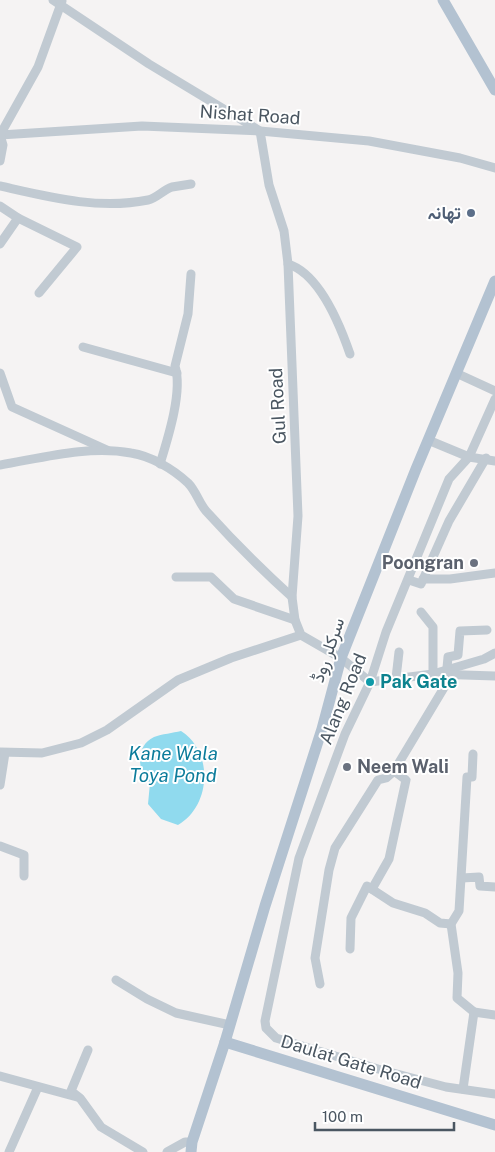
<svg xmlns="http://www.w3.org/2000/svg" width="495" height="1152" font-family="'Public Sans',Vazirmatn,sans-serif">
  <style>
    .water { fill: #90daee }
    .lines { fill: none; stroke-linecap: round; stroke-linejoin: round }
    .minor { stroke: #c1cad2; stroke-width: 9 }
    .major { stroke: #b3c2d1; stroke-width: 11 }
    .service-dot { fill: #5c6f8a; stroke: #fff; stroke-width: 2 }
    .worship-dot { fill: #6b7280; stroke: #fff; stroke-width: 2 }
    .culture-dot { fill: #0f9aa8; stroke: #fff; stroke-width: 2 }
    .labels { text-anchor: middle; stroke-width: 4; stroke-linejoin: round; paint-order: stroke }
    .street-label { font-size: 18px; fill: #4a5661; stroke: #fff }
    .service-label { font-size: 18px; font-weight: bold; fill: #4e5e75; stroke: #fff; text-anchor: end }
    .worship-label { font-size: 18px; font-weight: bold; fill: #5b616d; stroke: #fff; text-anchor: end }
    .culture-label { font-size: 18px; font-weight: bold; fill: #0d838f; stroke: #fff; text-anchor: start }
    .water-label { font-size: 19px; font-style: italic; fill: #0c7c9b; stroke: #fff }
  </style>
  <rect width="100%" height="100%" fill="#f5f3f3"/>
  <path class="water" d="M181 731C214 752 211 806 178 825L161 819 148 804 150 783C137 771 135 746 154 737 162 734 173 733 181 731Z"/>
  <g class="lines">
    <g class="minor">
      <path d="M53 0 149 64 260 131 269 185 284 231 288 264 298 516 292 597 295 620 301 635 341 658 370 682 433 674 484 659 495 653"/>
      <path d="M0 135 142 126 260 131 369 141 460 158 495 168"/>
      <path d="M0 161 3 145 0 135 38 67 62 1"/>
      <path d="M0 186C49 197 98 210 148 200 157 198 163 190 172 187 178 186 185 185 191 184"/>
      <path d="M0 206 18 218 77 247 39 293"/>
      <path d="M0 244 18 218"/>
      <path d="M288 264C320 274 340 325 350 354"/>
      <path d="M83 347 177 373"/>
      <path d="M0 373 12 407 107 450"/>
      <path d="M456 373 495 391"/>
      <path d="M495 399 469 457 449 479 386 632 370 682 345 734 299 858 265 1021 266 1028 276 1038 378 1069 446 1087 495 1094"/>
      <path d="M428 440 469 457 495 461"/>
      <path d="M160 464C168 438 183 391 175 366L188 314 191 274"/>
      <path d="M0 465C42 458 88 445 131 453 151 456 173 469 188 483 196 491 199 503 206 511 234 542 262 570 292 597"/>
      <path d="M176 577H211L234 599 295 620"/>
      <path d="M423 579H450L495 573"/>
      <path d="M409 580 421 584 449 521 486 458"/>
      <path d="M421 612 433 627V674L495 676"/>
      <path d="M447 668 448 657 458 655 460 631 487 630"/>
      <path d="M396 678 399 652"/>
      <path d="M0 752 42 753 81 743 107 730 178 680 231 658 301 635"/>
      <path d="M473 754 472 777H467L459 911 451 924 458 973 457 998 474 1012"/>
      <path d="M0 785 5 753"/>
      <path d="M0 846 24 855V876"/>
      <path d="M462 878 479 877 480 886 495 887"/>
      <path d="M372 889 389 859 406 780 394 771"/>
      <path d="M350 949 351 918 367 886 393 903 425 913 440 923 451 924"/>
      <path d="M116 980 147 999 176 1013 230 1025"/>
      <path d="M320 984 315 958 329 870 335 848 378 780 386 778 394 771 445 686 447 674"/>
      <path d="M88 1050 71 1091 80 1098 101 1127 143 1152"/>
      <path d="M0 1076 77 1097"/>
      <path d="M463 1089 474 1012 495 1015"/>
      <path d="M9 1152 38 1087"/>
      <path d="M167 1152 185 1142H192"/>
    </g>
    <g class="major">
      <path d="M443 0 495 90"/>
      <path d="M225 1042 495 1125"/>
      <path d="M191 1152 192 1142 225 1042 265 906 322 729 341 658 416 469 495 281"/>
    </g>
  </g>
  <circle class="service-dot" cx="471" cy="213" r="5"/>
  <g class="worship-dot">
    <circle cx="474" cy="563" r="5"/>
    <circle cx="347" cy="767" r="5"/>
  </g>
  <circle class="culture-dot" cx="370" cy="682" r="5"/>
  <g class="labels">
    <g class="street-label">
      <text transform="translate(250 115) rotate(4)" y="6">Nishat Road</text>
      <text transform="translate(278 406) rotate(-93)" y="6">Gul Road</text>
      <text transform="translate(328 650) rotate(-71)" y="6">سرکلر روڈ</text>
      <text transform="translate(343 699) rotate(-68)" y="6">Alang Road</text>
      <text transform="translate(351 1062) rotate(17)" y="6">Daulat Gate Road</text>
    </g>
    <g class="service-label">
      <text x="461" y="219">تھانہ</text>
    </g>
    <g class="worship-label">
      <text x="464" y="569">Poongran</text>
      <text x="357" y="773" text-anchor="start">Neem Wali</text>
    </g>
    <g class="culture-label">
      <text x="380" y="688">Pak Gate</text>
    </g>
    <g class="water-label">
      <text x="173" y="760">Kane Wala<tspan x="173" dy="22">Toya Pond</tspan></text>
    </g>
  </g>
  <path d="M315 1122v8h139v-8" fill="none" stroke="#4a5661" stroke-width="2.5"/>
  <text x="322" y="1122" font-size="15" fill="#4a5661" stroke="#ffffff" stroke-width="4" paint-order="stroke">100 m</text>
</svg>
